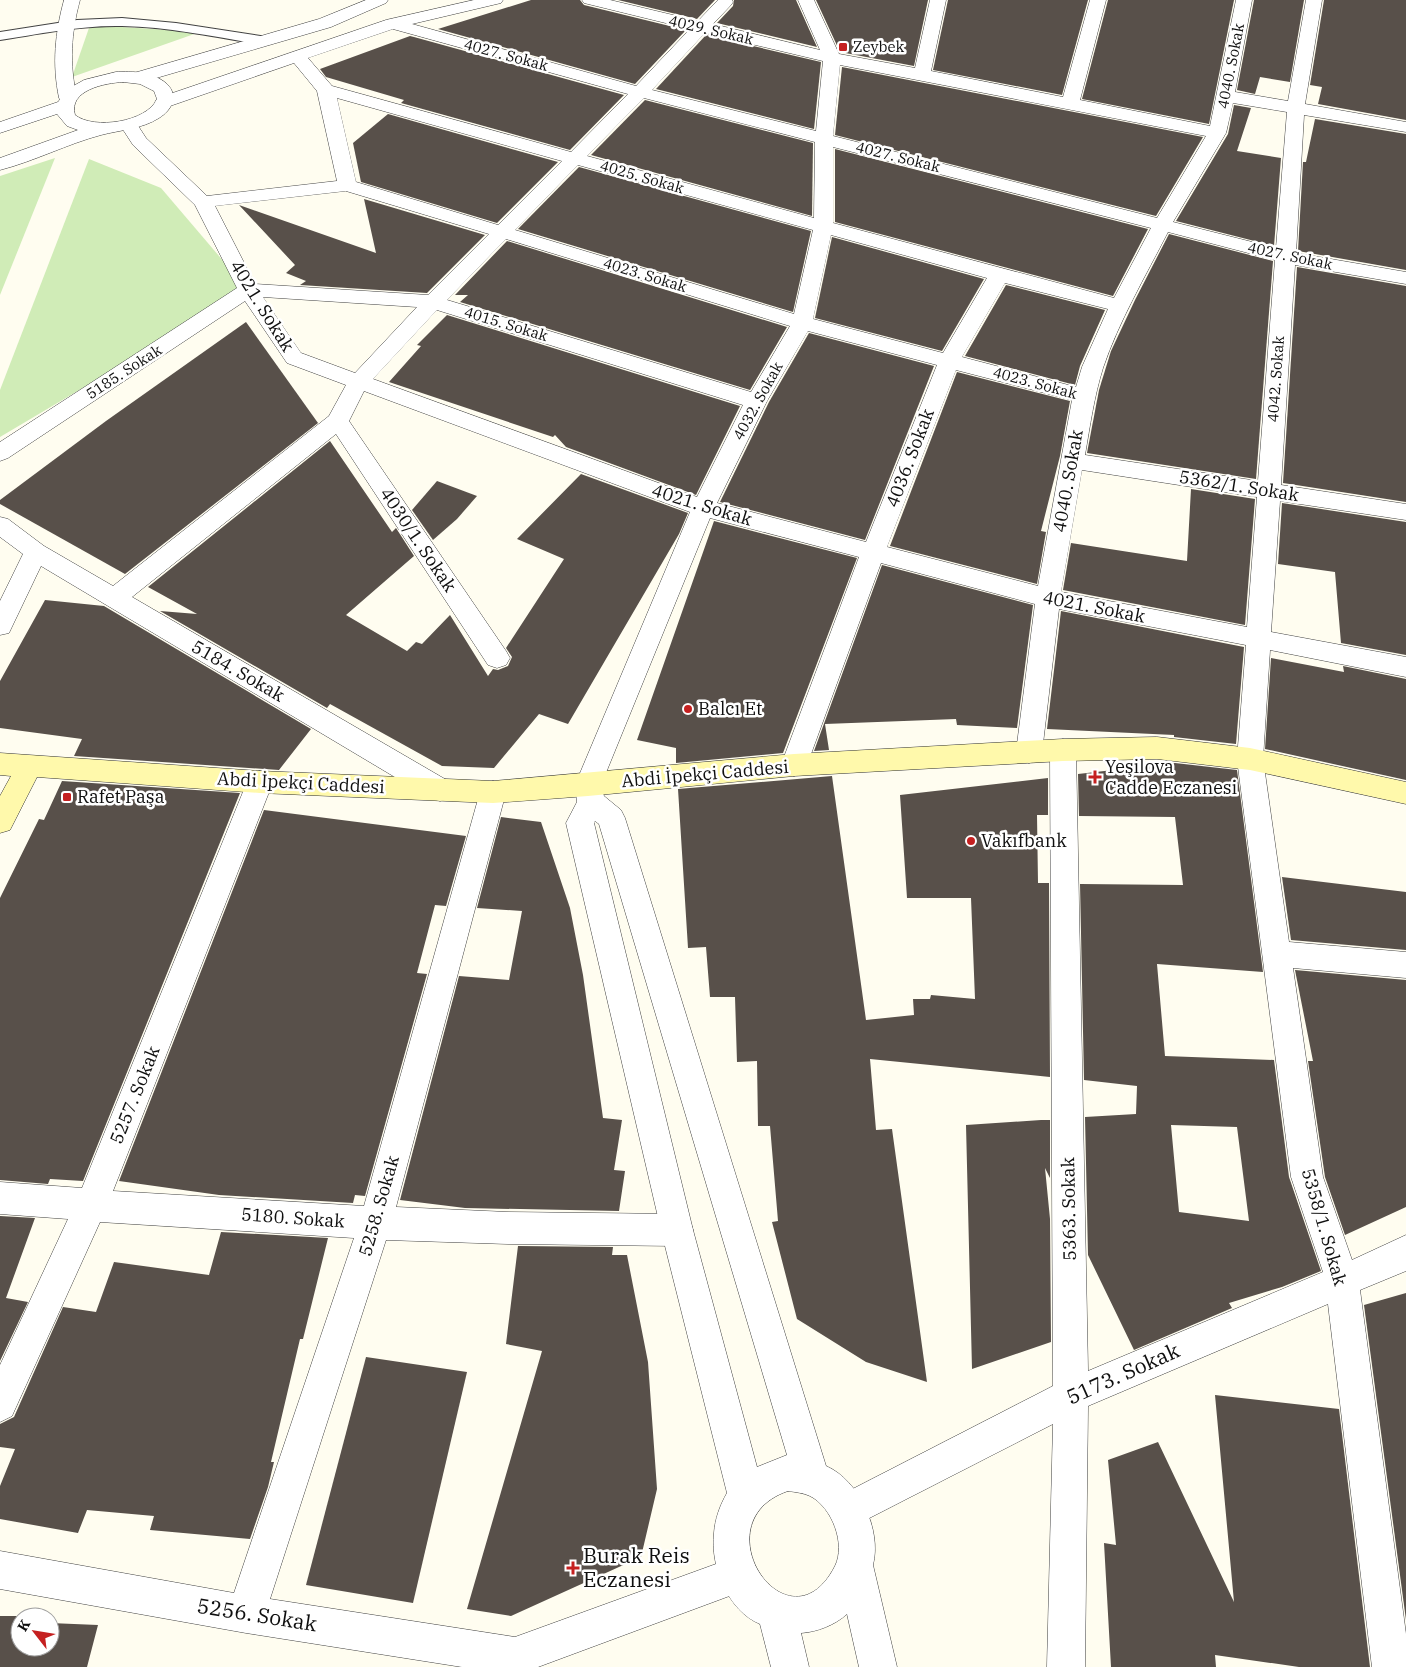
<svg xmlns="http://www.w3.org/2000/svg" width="1406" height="1667" font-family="'IBM Plex Serif',serif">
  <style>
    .green { fill: #d0ecb7 }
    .building { fill: #58504a; fill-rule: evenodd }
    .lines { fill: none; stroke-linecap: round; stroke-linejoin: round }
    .service-casing { stroke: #424242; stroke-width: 2 }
    .minor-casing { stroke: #424242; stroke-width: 1 }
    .tertiary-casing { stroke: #424242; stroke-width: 1 }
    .secondary-casing { stroke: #313131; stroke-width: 1 }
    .service { fill: #fff; fill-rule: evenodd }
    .minor { fill: #fff; fill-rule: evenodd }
    .tertiary { fill: #fff; fill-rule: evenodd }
    .secondary { fill: #fff9ab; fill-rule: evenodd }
    .poi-dot { fill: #c52020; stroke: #fff; stroke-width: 2 }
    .labels { text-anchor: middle; stroke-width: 5; stroke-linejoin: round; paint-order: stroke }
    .far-street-label { font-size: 15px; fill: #0f0f0f; stroke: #fff }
    .far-poi-label { font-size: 15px; fill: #0f0f0f; stroke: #fff; text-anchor: start }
    .street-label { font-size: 18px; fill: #0f0f0f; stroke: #fff }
    .poi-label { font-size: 18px; fill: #0f0f0f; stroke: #fff; text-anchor: start }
    .near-street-label { font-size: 21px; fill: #0f0f0f; stroke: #fff }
    .near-poi-label { font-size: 21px; fill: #0f0f0f; stroke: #fff; text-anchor: start }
  </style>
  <rect width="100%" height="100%" fill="#fffdf0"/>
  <g class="green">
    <path d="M90 25 200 32 72 77Z"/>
    <path d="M55 158 0 295V176Z"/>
    <path d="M89 159 161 188 248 290 0 437V390Z"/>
  </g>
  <g class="building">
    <path d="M531 0H580L584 5 686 30 635 84 438 29Z"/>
    <path d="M618 0H715L697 19Z"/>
    <path d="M734 0H796L817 47 717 23 733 6Z"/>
    <path d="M816 0H928L914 66 840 52Z"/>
    <path d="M948 0H1088L1062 95 933 70Z"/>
    <path d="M1108 0H1234L1209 124 1082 99Z"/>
    <path d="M1254 0H1304L1290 82 1260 77 1255 94 1237 90Z"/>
    <path d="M1324 0H1406V120L1318 104 1322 87 1310 85Z"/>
    <path d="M706 35 821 62 814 129 656 89Z"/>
    <path d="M410 36 414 37 624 95 570 150 401 103 404 100 326 77 320 69Z"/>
    <path d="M842 67 1203 137 1156 216 835 135Z"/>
    <path d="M645 100 813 143 812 216 591 155Z"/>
    <path d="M1234 105 1251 108 1237 151 1281 158 1274 246 1176 221 1228 134Z"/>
    <path d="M388 114 558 162 497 223 361 182 353 143Z"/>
    <path d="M1315 119 1406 134V270L1298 251 1303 162H1306Z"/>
    <path d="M835 149 1148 229 1113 296 835 222Z"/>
    <path d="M579 167 811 231 793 312 518 229Z"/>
    <path d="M364 199 485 235 427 293 300 285 306 281 286 273 295 265 239 205 376 253Z"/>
    <path d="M1169 234 1273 261 1256 479 1087 453 1099 390 1111 351 1135 300Z"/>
    <path d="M832 237 984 279 942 351 815 318Z"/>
    <path d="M507 241 787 327 750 390 460 302 468 295H455Z"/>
    <path d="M1297 267 1406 286V502L1283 483Z"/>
    <path d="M1006 285 1105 310 1080 366 1075 385 965 356Z"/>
    <path d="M447 315 740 406 696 495 566 447 555 435 553 437 389 382 421 346 417 345Z"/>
    <path d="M246 322 318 423 125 574 0 504V500L106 421Z"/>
    <path d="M809 333 934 366 865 540 720 502 769 402Z"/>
    <path d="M957 372 1070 401 1060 456 1041 531 1046 532 1037 584 890 546Z"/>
    <path d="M330 441 392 532 396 528 414 556 346 615 407 651 416 642 422 644 450 615 488 676 493 669 498 670 508 666 512 657 506 648 564 559 517 539 581 474 688 513 679 534 568 724 539 714 494 768 442 766 330 704 327 708 160 611 197 614 148 587Z"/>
    <path d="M437 481 477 496 457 519 433 540 412 510Z"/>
    <path d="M1191 489 1255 499 1245 625 1063 590 1071 543 1187 561Z"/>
    <path d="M1282 503 1406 522V655L1341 643 1335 572 1278 564Z"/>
    <path d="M714 521 857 558 783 753 676 763V748L637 740Z"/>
    <path d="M882 565 1033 605 1017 728 957 725 956 719 825 724 829 750 814 751Z"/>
    <path d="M45 600 104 606 311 729 279 770 74 756 82 739 0 728V681Z"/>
    <path d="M1061 611 1244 647 1236 744 1174 737V735L1047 729Z"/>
    <path d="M1271 658 1344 672 1343 666 1406 679V780L1265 749Z"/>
    <path d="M1175 763 1237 770 1263 972 1157 964 1165 1056 1274 1060 1289 1177 1321 1271 1282 1287 1229 1303 1232 1308 1134 1350 1088 1255 1085 1117 1136 1114 1137 1086 1084 1080 1080 884 1183 885 1175 817 1079 816 1078 774ZM1171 1125 1237 1127 1249 1221 1179 1212Z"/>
    <path d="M832 776 866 1020 914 1015 913 999H930L931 995 975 999 971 898H907L900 795 1048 778V815H1037L1038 883H1049L1050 1077 870 1059 876 1130 892 1129 927 1382 866 1362 797 1319 772 1222 778 1221 770 1126H758L757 1061 737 1062 735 997H710L706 947 688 948 678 789Z"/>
    <path d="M62 781 240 793 83 1181 50 1179 48 1184 0 1180V898L39 819 44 820Z"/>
    <path d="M264 810 466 836 446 906 435 905 417 973 427 974 365 1196 355 1195 353 1203 219 1195 119 1181Z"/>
    <path d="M501 817 541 822 570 908 583 975 603 1118 622 1120 614 1170 625 1171 619 1211 465 1208 400 1200 459 976 509 980 522 911 477 908Z"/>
    <path d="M1282 877 1406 892V950L1291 940Z"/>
    <path d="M1295 970 1406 980V1207L1345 1235 1325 1177 1308 1061H1313Z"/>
    <path d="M1041 1120H1050V1178L1045 1168 1050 1219 1051 1342 972 1369 966 1125Z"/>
    <path d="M0 1216 35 1218 6 1298 28 1302 0 1361Z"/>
    <path d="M221 1232 328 1238 303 1339H300L271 1462H274L268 1487 250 1539 150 1530 154 1516 87 1510 78 1533 0 1519V1486L15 1449 0 1447V1424L14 1417 63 1307 96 1312 114 1262 209 1275Z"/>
    <path d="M518 1246 613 1247 612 1255H627L648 1362 657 1489 641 1557 511 1616 467 1609 542 1351 506 1344Z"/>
    <path d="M1406 1293V1620L1364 1305Z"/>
    <path d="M366 1357 467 1372 413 1603 306 1585Z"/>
    <path d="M1215 1395 1339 1409 1370 1667H1299L1215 1655 1216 1667H1111L1104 1543 1116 1545 1108 1460 1158 1442 1234 1602Z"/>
    <path d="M0 1616H40L20 1617V1647H50V1623L98 1625 87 1667H0Z"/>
  </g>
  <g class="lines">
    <g class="service-casing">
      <path id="service" d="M122 18 176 23 267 37 274 41 267 45C219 38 171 27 122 26 81 25 40 34 0 40V32L77 20Z"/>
    </g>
    <g class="minor-casing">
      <g id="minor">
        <path d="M64 0H80C71 33 69 64 77 98L74 102 68 103 62 102 59 98C52 64 55 33 64 0Z"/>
        <path d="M366 0H388L386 3 331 27 146 81 140 82 134 81 131 77 134 73 319 19Z"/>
        <path d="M474 0H503L501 3 412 24 636 86 690 29 584 3 582 0H610L698 21 718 0H732L733 2 731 5 713 24 820 50 798 0H814L839 54 915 68 930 0H946L931 71 1063 97 1090 0H1106L1080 100 1210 126 1236 0H1252L1235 92 1288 101 1306 0H1322L1305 104 1406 122V132L1304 115 1296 253 1406 272V284L1295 265 1281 485 1406 504V520L1280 501 1271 632 1406 657V677L1270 650 1263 759 1289 942 1406 952V978L1293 968 1323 1177 1352 1260 1406 1235V1271L1360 1290 1406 1634V1667H1372L1328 1304 1088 1406 1085 1667H1047L1053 1424 848 1529 835 1524 830 1511 835 1498 1053 1386 1050 750 1054 743 1063 739 1072 743 1076 750 1088 1371 1323 1272 1291 1177 1237 759 1246 645 1059 609 1042 752 1038 760 1029 763 1020 760 1016 752 1035 604 881 563 807 765 803 773 794 776 785 773 781 765 859 557 710 518 601 785 597 793 588 796 579 793 575 785 690 512 364 391 349 421 506 651 510 658 506 665 497 668 488 665 336 434 132 597 450 782 453 790 450 798 440 801 430 798 41 566 9 633 0 635V601L23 554 0 537V517L8 519 44 546 113 586 329 416 346 385 287 363 245 301 8 458 0 461V442L237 288 195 205 133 145 120 125 123 121 129 120 135 121 146 138 207 196 337 181 317 91 294 63 170 106 164 107 158 106 155 102 158 98 386 20ZM393 29 628 94 571 152 332 86 308 58ZM705 33 823 61 816 131 652 90ZM840 65 1206 136 1157 218 833 136ZM337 98 562 161 498 225 356 182ZM644 98 815 142 814 218 587 156ZM1233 103 1287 112 1276 248 1173 222 1226 133ZM833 147 1151 228 1114 298 833 223ZM578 165 813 230 794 314 515 230ZM346 191 489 234 428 295 255 284 215 206ZM1168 232 1275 260 1258 481 1085 455C1090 426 1094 397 1103 368 1119 321 1145 277 1168 232ZM831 235 987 278 943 353 813 319ZM506 239 790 326 751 392 447 300ZM1005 283 1108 309 1082 367 1076 387 962 357ZM263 297 417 307 355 373 301 353ZM437 310 743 405 697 497 373 379ZM808 331 937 365 866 542 717 503 767 401ZM956 370 1072 400 1038 586 887 547ZM1082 470 1257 497 1247 627 1061 592Z"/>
        <path d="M260 771 269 774 273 782 113 1191 364 1206 480 792 483 784 493 781 503 784 506 792 396 1207 508 1212 677 1214 689 1218 693 1230 689 1242 677 1246 508 1244 386 1240 270 1599 515 1637 738 1556 751 1562 757 1575 751 1588 538 1667H462L246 1633 0 1589V1551L234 1593 354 1238 100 1222 12 1416 0 1422V1365L68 1219 0 1214V1182L82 1188 247 782 251 774Z"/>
      </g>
    </g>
    <g class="tertiary-casing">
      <g id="tertiary">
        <path d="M116 72C132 71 154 72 167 84 179 96 172 110 159 118 142 129 120 130 101 135 67 144 35 161 0 170V158L78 130 67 126 57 114 0 133V122L58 102 68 89 84 80ZM123 82 140 84 154 91 157 99C147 122 94 130 75 115 68 90 105 83 123 82Z"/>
        <path d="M588 774 597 777 604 796 621 810 625 818 826 1466C859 1480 882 1530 873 1565L897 1667H859L847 1614C835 1625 817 1632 801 1633L809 1667H771L760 1624C728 1611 710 1566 714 1533 715 1519 720 1505 727 1493L661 1230 566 823 577 802 575 785 579 777ZM595 821 599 824 787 1455 757 1467 693 1230 594 823ZM788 1491C795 1492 804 1493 810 1496 832 1507 846 1544 835 1566 789 1656 697 1522 788 1491Z"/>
      </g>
    </g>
    <g class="secondary-casing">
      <path id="secondary" d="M1157 737 1250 748 1406 782V804L1250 770 1157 759 1063 761 794 776 588 796 493 803 260 793 37 777 10 830 0 833V796L11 776 0 775V753L260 771 493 781 794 754 1063 739Z"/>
    </g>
    <use href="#service" class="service"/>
    <use href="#minor" class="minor"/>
    <use href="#tertiary" class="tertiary"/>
    <use href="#secondary" class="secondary"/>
  </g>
  <g class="poi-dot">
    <rect x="838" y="42" width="10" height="10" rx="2.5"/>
    <circle cx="688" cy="709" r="5"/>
    <path d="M1092.5 769.5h5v5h5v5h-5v5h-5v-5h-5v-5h5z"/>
    <rect x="62" y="792" width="10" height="10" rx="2.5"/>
    <circle cx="971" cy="841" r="5"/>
    <path d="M570.5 1560.5h5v5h5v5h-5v5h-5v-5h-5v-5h5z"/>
  </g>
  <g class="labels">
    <g class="far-street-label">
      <text transform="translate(711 30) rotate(13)" y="5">4029. Sokak</text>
      <text transform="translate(506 55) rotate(15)" y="5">4027. Sokak</text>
      <text transform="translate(1231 66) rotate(-79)" y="5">4040. Sokak</text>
      <text transform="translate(898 157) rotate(14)" y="5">4027. Sokak</text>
      <text transform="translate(642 177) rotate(16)" y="5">4025. Sokak</text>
      <text transform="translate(1290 256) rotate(12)" y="5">4027. Sokak</text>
      <text transform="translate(645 275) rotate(17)" y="5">4023. Sokak</text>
      <text transform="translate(506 324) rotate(17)" y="5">4015. Sokak</text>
      <text transform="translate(124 372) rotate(-33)" y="5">5185. Sokak</text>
      <text transform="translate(1276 379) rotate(-86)" y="5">4042. Sokak</text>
      <text transform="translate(1035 383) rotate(15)" y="5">4023. Sokak</text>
      <text transform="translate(758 401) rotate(-61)" y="5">4032. Sokak</text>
    </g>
    <g class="far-poi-label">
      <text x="853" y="52">Zeybek</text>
    </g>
    <g class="street-label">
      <text transform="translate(262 306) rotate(58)" y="6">4021. Sokak</text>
      <text transform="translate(910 458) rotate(-69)" y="6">4036. Sokak</text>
      <text transform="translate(1068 481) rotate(-80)" y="6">4040. Sokak</text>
      <text transform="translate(1239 486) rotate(9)" y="6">5362/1. Sokak</text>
      <text transform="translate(702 505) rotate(17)" y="6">4021. Sokak</text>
      <text transform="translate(418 540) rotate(56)" y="6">4030/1. Sokak</text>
      <text transform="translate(1094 607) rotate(11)" y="6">4021. Sokak</text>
      <text transform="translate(238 671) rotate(30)" y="6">5184. Sokak</text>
      <text transform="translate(705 774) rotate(-5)" y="6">Abdi İpekçi Caddesi</text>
      <text transform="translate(301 783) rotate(3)" y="6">Abdi İpekçi Caddesi</text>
      <text transform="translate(135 1095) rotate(-68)" y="6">5257. Sokak</text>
      <text transform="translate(379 1206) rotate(-74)" y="6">5258. Sokak</text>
      <text transform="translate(1069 1209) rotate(-91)" y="6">5363. Sokak</text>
      <text transform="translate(293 1218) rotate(4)" y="6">5180. Sokak</text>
      <text transform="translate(1324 1227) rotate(74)" y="6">5358/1. Sokak</text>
    </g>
    <g class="poi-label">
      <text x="698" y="715">Balcı Et</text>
      <text x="1105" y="773">Yeşilova<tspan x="1105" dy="21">Cadde Eczanesi</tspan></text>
      <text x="77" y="803">Rafet Paşa</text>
      <text x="981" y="847">Vakıfbank</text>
    </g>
    <g class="near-street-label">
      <text transform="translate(1123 1374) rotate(-24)" y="7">5173. Sokak</text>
      <text transform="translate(257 1615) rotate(9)" y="7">5256. Sokak</text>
    </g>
    <g class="near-poi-label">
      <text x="583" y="1563">Burak Reis<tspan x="583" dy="24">Eczanesi</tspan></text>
    </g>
  </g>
  <g transform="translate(35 1632) rotate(301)"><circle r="24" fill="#ffffff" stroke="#9f9f9f"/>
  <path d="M0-4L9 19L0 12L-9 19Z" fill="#c52020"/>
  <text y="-8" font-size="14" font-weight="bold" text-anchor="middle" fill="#0f0f0f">K</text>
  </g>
</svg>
